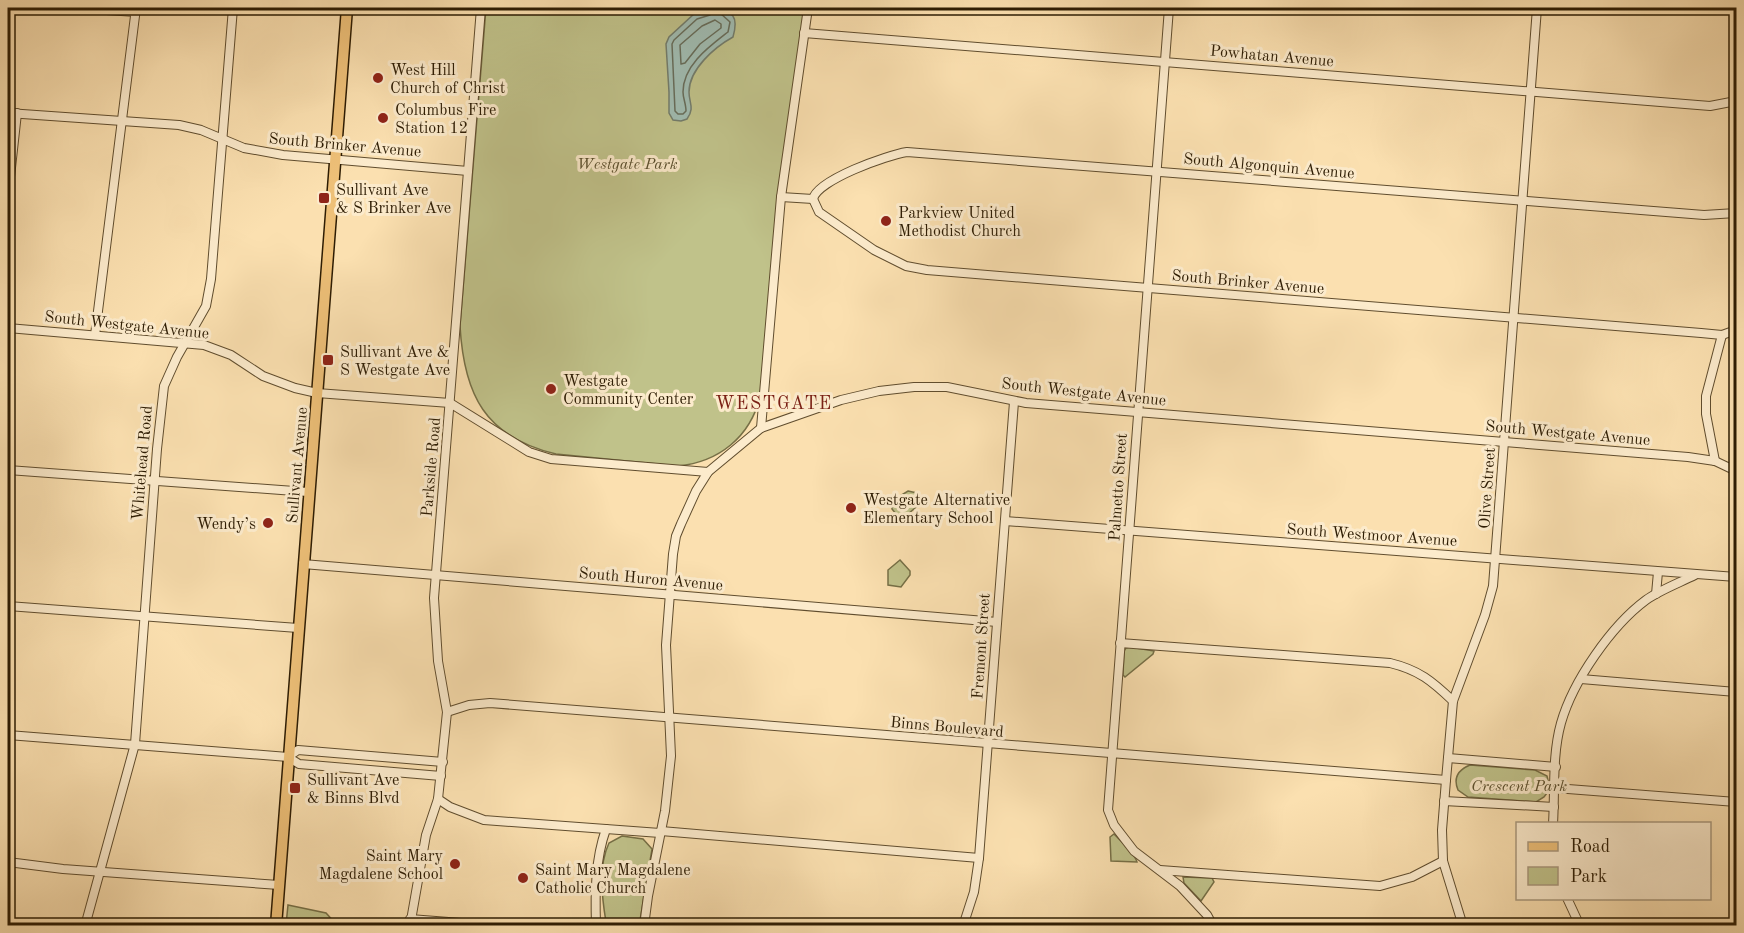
<svg xmlns="http://www.w3.org/2000/svg" width="1744" height="933" font-family="'Old Standard TT',serif">
  <style>
    .green { fill: #c0c28a; stroke: #766f46; stroke-width: 1.5 }
    .water { fill: #a0bcb2; stroke: #727c6c; stroke-width: 1.5 }
    .lines { fill: none; stroke-linecap: round; stroke-linejoin: round }
    .shore { stroke: #666c5a; stroke-width: 1.5 }
    .minor-casing { stroke: #604d2e; stroke-width: 10 }
    .major-casing { stroke: #2d1c03; stroke-width: 13 }
    .minor { stroke: #fcebcc; stroke-width: 8 }
    .major { stroke: #eec078; stroke-width: 10 }
    .poi-dot { fill: #8f2418; stroke: #fcebcc; stroke-width: 2 }
    .labels { text-anchor: middle; stroke-width: 6; stroke-linejoin: round; paint-order: stroke }
    .street-label { font-size: 16px; fill: #2d1c03; stroke: #fcebcc }
    .poi-label { font-size: 16px; fill: #2d1c03; stroke: #fcebcc; text-anchor: start }
    .park-label { font-size: 16px; font-style: italic; fill: #594e2c; stroke: #fcebcc }
    .neighbourhood-label { font-size: 18px; letter-spacing: 1.5px; fill: #7a1f14; stroke: #fcebcc }
  </style>
  <rect width="100%" height="100%" fill="#fbe0b0"/>
  <filter id="stains"><feTurbulence type="fractalNoise" baseFrequency=".00333" numOctaves="4"/><feColorMatrix values="0 0 0 0 .2 0 0 0 0 .09 0 0 0 0 .02 0 0 0 .5 -.17"/></filter>
  <radialGradient id="worn" r=".72"><stop offset=".6" stop-color="#630" stop-opacity="0"/><stop offset="1" stop-color="#630" stop-opacity=".3"/></radialGradient>
  <g class="green">
    <path d="M486 8H805L760 397C750 437 719 462 678 466L556 454C485 437 464 395 460 326Z"/>
    <path d="M908 491 917 493 920 497 921 503 901 520 892 509V507L895 505V499Z"/>
    <path d="M900 560 910 571V575L901 587 888 585V570Z"/>
    <path d="M1130 647 1154 651 1153 654 1125 677 1123 675 1124 651 1126 648Z"/>
    <path d="M1470 765 1535 770 1547 776 1550 789 1544 797 1536 802 1468 797 1458 790C1453 778 1458 770 1470 765Z"/>
    <path d="M1114 834C1119 839 1136 856 1137 862L1111 861 1110 837Z"/>
    <path d="M622 836 643 839 652 849 639 926 608 925 606 922C602 898 598 866 609 843Z"/>
    <path d="M1183 877 1212 878 1214 882 1201 901 1184 883Z"/>
    <path d="M288 905 326 913 337 925H286Z"/>
  </g>
  <path class="water" d="M713 8C733 11 739 16 733 37 715 47 689 69 689 92 689 103 695 108 687 119L681 121 673 120 669 113V92L666 44 669 37 694 14Z"/>
  <g class="lines">
    <g class="shore">
      <path d="M712 8 710 15 697 19 674 40 672 44 675 111 678 114H683L686 111C686 104 683 98 683 92 683 65 710 46 728 32L730 22 720 13 719 8"/>
      <path d="M715 20 721 24V28L700 44 685 63 681 64 680 45 702 26Z"/>
    </g>
    <g class="minor-casing">
      <g id="minor">
        <path d="M77 8 136 12"/>
        <path d="M1169 8 1108 810 1114 825 1134 851 1180 886 1207 915 1213 926"/>
        <path d="M804 33 1710 106 1736 101"/>
        <path d="M8 113 179 125 201 130 244 148 283 155 468 171"/>
        <path d="M8 195 17 113"/>
        <path d="M781 197 813 199"/>
        <path d="M813 199 819 212 874 250 906 266 927 270 1701 333 1722 335 1736 330"/>
        <path d="M813 199C817 180 887 155 907 152L1704 215 1736 213"/>
        <path d="M8 328 204 345 231 355 263 376 295 388 317 393 450 403 529 452 551 459 708 472"/>
        <path d="M95 335 136 8"/>
        <path d="M761 428 781 197 808 8"/>
        <path d="M1715 461 1706 414V396L1722 335"/>
        <path d="M8 470 308 492"/>
        <path d="M1005 521 1736 577"/>
        <path d="M303 564 997 622"/>
        <path d="M1656 594 1658 572"/>
        <path d="M8 606 298 628"/>
        <path d="M1120 643 1390 663C1419 670 1432 681 1453 701"/>
        <path d="M1581 679 1736 692"/>
        <path d="M447 712 469 705 490 703 1446 780"/>
        <path d="M8 735 288 757 299 764 441 776"/>
        <path d="M288 757 298 750 443 762"/>
        <path d="M1448 758 1556 767"/>
        <path d="M1555 788 1736 802"/>
        <path d="M438 799 450 807 484 820 660 833"/>
        <path d="M1444 801 1554 807"/>
        <path d="M1553 824C1555 791 1552 755 1561 723 1573 681 1611 626 1646 600 1660 590 1679 583 1695 575"/>
        <path d="M661 831 979 858"/>
        <path d="M8 862 63 869 279 885"/>
        <path d="M1160 870 1380 886 1412 877 1443 861"/>
        <path d="M1567 898 1580 926"/>
        <path d="M410 919 500 926"/>
        <path d="M85 926 135 744 157 449 164 386 177 357 206 306 211 279 233 8"/>
        <path d="M410 926 426 835 438 799 447 712 438 661 434 598 481 8"/>
        <path d="M596 926C595 892 595 860 606 829"/>
        <path d="M644 926 648 896 665 811 671 756 666 645 673 554 676 536 681 524 696 491 708 472 761 428 841 400 879 391 914 387H947L1026 403 1688 457 1715 461 1736 471"/>
        <path d="M963 926 974 892 979 858 1014 402"/>
        <path d="M1463 926 1443 861 1442 830 1446 780 1453 701 1485 615 1493 586 1537 8"/>
      </g>
    </g>
    <g class="major-casing">
      <path id="major" d="M276 926 347 8"/>
    </g>
    <use href="#minor" class="minor"/>
    <use href="#major" class="major"/>
  </g>
  <g class="poi-dot">
    <circle cx="378" cy="78" r="6"/>
    <circle cx="383" cy="118" r="6"/>
    <rect x="318" y="192" width="12" height="12" rx="3"/>
    <circle cx="886" cy="221" r="6"/>
    <rect x="322" y="354" width="12" height="12" rx="3"/>
    <circle cx="551" cy="389" r="6"/>
    <circle cx="851" cy="508" r="6"/>
    <circle cx="268" cy="523" r="6"/>
    <rect x="289" y="782" width="12" height="12" rx="3"/>
    <circle cx="455" cy="864" r="6"/>
    <circle cx="523" cy="878" r="6"/>
  </g>
  <g class="labels">
    <g class="street-label">
      <text transform="translate(1272 55) rotate(5)" y="6">Powhatan Avenue</text>
      <text transform="translate(345 144) rotate(5)" y="6">South Brinker Avenue</text>
      <text transform="translate(1269 165) rotate(5)" y="6">South Algonquin Avenue</text>
      <text transform="translate(1248 281) rotate(5)" y="6">South Brinker Avenue</text>
      <text transform="translate(127 324) rotate(6)" y="6">South Westgate Avenue</text>
      <text transform="translate(1084 391) rotate(6)" y="6">South Westgate Avenue</text>
      <text transform="translate(1568 432) rotate(5)" y="6">South Westgate Avenue</text>
      <text transform="translate(141 463) rotate(-85)" y="6">Whitehead Road</text>
      <text transform="translate(296 465) rotate(-85)" y="6">Sullivant Avenue</text>
      <text transform="translate(430 467) rotate(-85)" y="6">Parkside Road</text>
      <text transform="translate(1117 487) rotate(-86)" y="6">Palmetto Street</text>
      <text transform="translate(1486 488) rotate(-86)" y="6">Olive Street</text>
      <text transform="translate(1372 534) rotate(4)" y="6">South Westmoor Avenue</text>
      <text transform="translate(651 578) rotate(5)" y="6">South Huron Avenue</text>
      <text transform="translate(980 646) rotate(-86)" y="6">Fremont Street</text>
      <text transform="translate(947 726) rotate(5)" y="6">Binns Boulevard</text>
    </g>
    <g class="poi-label">
      <text x="390" y="75">West Hill<tspan x="390" dy="18">Church of Christ</tspan></text>
      <text x="395" y="115">Columbus Fire<tspan x="395" dy="18">Station 12</tspan></text>
      <text x="336" y="195">Sullivant Ave<tspan x="336" dy="18">&amp; S Brinker Ave</tspan></text>
      <text x="898" y="218">Parkview United<tspan x="898" dy="18">Methodist Church</tspan></text>
      <text x="340" y="357">Sullivant Ave &amp;<tspan x="340" dy="18">S Westgate Ave</tspan></text>
      <text x="563" y="386">Westgate<tspan x="563" dy="18">Community Center</tspan></text>
      <text x="863" y="505">Westgate Alternative<tspan x="863" dy="18">Elementary School</tspan></text>
      <text x="256" y="529" text-anchor="end">Wendy’s</text>
      <text x="307" y="785">Sullivant Ave<tspan x="307" dy="18">&amp; Binns Blvd</tspan></text>
      <text x="443" y="861" text-anchor="end">Saint Mary<tspan x="443" dy="18">Magdalene School</tspan></text>
      <text x="535" y="875">Saint Mary Magdalene<tspan x="535" dy="18">Catholic Church</tspan></text>
    </g>
    <g class="park-label">
      <text x="627" y="169">Westgate Park</text>
      <text x="1519" y="791">Crescent Park</text>
    </g>
    <g class="neighbourhood-label">
      <text x="774" y="409">WESTGATE</text>
    </g>
  </g>
  <rect width="1744" height="933" fill="none" stroke="#fbe0b0" stroke-width="30"/>
  <rect x="9" y="9" width="1726" height="915" fill="none" stroke="#2d1c03" stroke-width="3"/>
  <rect x="15" y="15" width="1714" height="903" fill="none" stroke="#2d1c03" stroke-width="1.5"/>
  <rect x="1516" y="822" width="195" height="78" fill="#fcebcc" stroke="#a9987c" stroke-width="1.5"/>
  <rect x="1528" y="842" width="30" height="9" fill="#eec078" stroke="#a9987c" stroke-width="1.5"/>
  <text x="1570" y="852" font-size="18" fill="#2d1c03">Road</text>
  <rect x="1528" y="867" width="30" height="18" fill="#c0c28a" stroke="#a9987c" stroke-width="1.5"/>
  <text x="1570" y="882" font-size="18" fill="#2d1c03">Park</text>
  <rect width="100%" height="100%" filter="url(#stains)"/>
  <rect width="100%" height="100%" fill="url(#worn)"/>
</svg>
